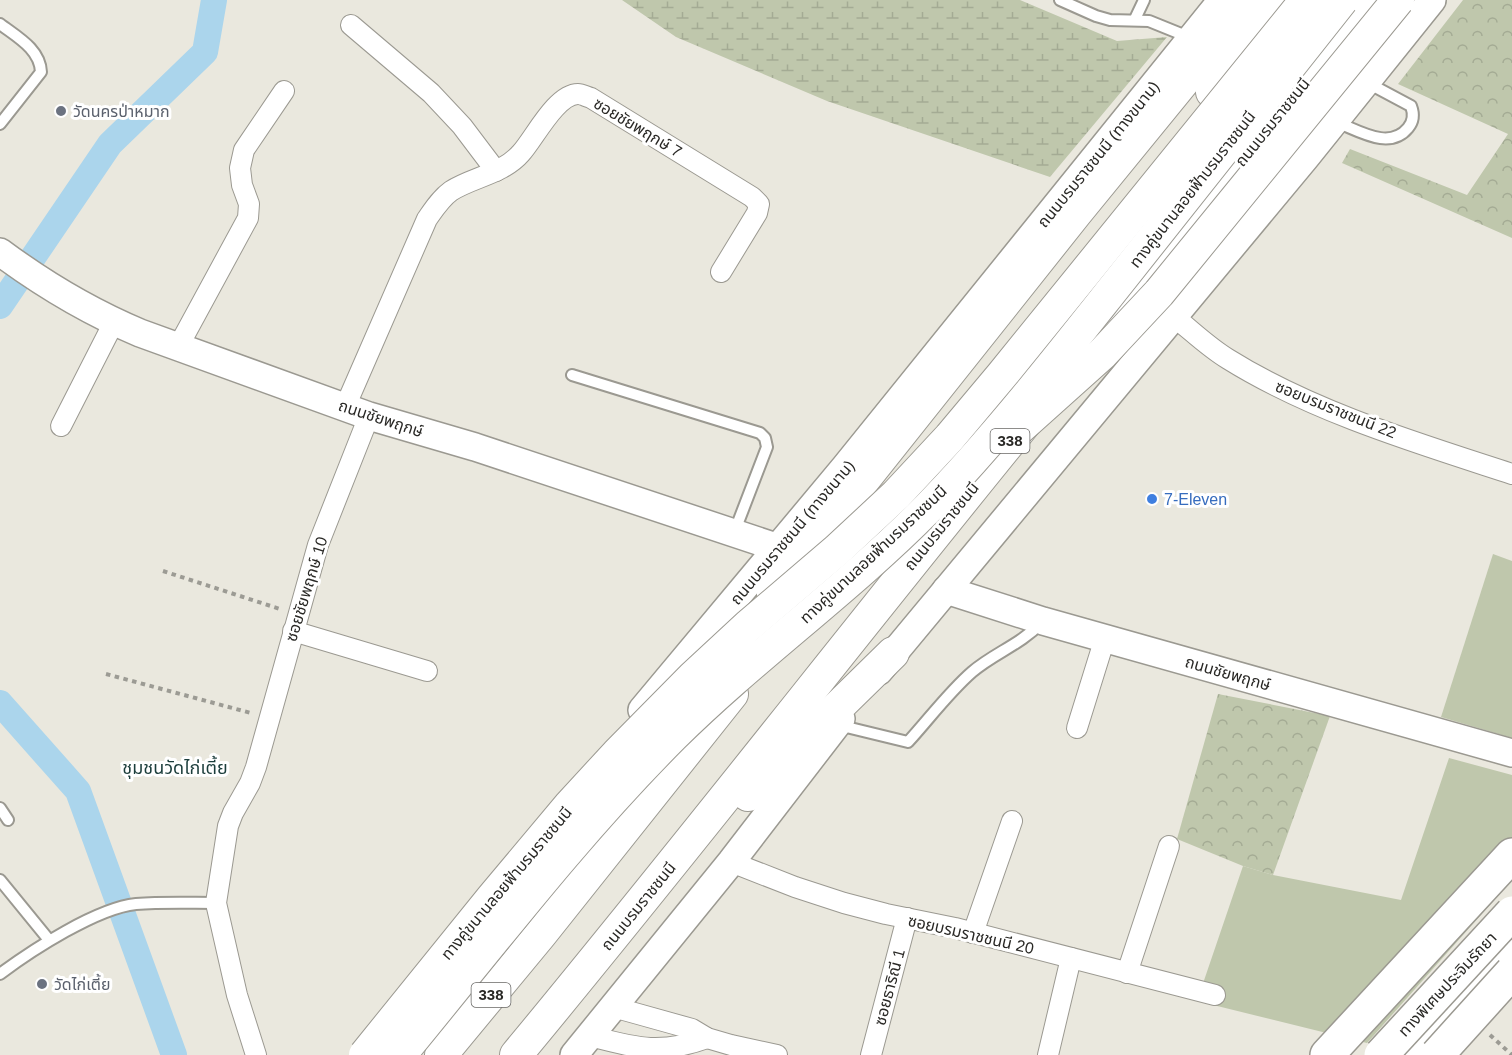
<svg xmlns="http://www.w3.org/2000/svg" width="1512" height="1055" font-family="Helvetica,'Noto Sans Thai',sans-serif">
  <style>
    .grass { fill: #bfc7ac }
    .forest { fill: url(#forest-crowns) }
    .wetland { fill: url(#wetland-marsh) }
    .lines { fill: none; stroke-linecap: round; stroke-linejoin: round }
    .canal { stroke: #abd5ec; stroke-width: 26 }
    .lane-casing { stroke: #9b9991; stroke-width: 14 }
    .street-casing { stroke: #9b9991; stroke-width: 22 }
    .secondary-casing { stroke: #9b9991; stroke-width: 30 }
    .primary-casing { stroke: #9b9991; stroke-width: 34 }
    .highway-casing { stroke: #9b9991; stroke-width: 36 }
    .path { stroke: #9c9b94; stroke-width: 4; stroke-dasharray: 4.5 4.5; stroke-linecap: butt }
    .lane { stroke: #fff; stroke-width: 10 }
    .street { stroke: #fff; stroke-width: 20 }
    .secondary { stroke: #fff; stroke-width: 27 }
    .primary { stroke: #fff; stroke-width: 32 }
    .highway { stroke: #fff; stroke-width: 33 }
    .primary-bridge-casing { stroke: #9b9991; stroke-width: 34; stroke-linecap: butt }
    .highway-bridge-casing { stroke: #9b9991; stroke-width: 36; stroke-linecap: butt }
    .path-bridge { stroke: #9c9b94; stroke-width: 4; stroke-dasharray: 4.5 4.5; stroke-linecap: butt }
    .primary-bridge { stroke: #fff; stroke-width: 32 }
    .highway-bridge { stroke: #fff; stroke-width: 33 }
    .worship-dot { fill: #6b7280; stroke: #fff; stroke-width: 2 }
    .shop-dot { fill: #3f7fe0; stroke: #fff; stroke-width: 2 }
    .labels { text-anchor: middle; stroke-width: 6; stroke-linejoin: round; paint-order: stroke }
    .shield { fill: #fff; stroke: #696866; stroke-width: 1.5 }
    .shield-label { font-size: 15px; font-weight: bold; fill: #292825 }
    .worship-label { font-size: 16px; fill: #5b616d; stroke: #fff; text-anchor: start }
    .street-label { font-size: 16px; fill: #292825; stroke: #fff }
    .shop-label { font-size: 16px; fill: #366cbe; stroke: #fff; text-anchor: start }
    .neighbourhood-label { font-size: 18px; fill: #1b3d3b; stroke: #fff }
  </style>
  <defs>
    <pattern id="forest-crowns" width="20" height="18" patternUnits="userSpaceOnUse" patternTransform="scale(1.5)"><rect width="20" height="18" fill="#bfc7ac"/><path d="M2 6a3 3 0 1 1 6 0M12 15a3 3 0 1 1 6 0" fill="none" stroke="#a4ab94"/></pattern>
    <pattern id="wetland-marsh" width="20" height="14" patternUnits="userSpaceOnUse" patternTransform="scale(1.5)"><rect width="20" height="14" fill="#bfc7ac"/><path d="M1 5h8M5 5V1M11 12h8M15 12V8" fill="none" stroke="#a4ab94"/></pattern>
  </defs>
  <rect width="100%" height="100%" fill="#eae8de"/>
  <g class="grass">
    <path d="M1493 554 1512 561V738L1441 717Z"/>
    <path d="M1449 758 1512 775V880L1367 1043 1197 1001 1243 866 1273 875 1401 900Z"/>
  </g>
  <g class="forest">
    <path d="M1463 0H1512V238L1342 163 1350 149 1467 195 1508 134 1398 84Z"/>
    <path d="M1218 694 1330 716 1273 875 1243 866 1177 839Z"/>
  </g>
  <path class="wetland" d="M622 0H1020L1117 41 1167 37 1050 177 827 101 676 37Z"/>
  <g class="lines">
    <g class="canal">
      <path d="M0 306 110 144 205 52 214 0"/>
      <path d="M0 703 78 791 174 1055"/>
    </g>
    <g class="lane-casing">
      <g id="lane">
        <path d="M1060 0 1096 16 1110 20 1149 21 1191 38"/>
        <path d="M1135 19 1144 0"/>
        <path d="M0 24C17 37 40 49 41 72L0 124"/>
        <path d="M1336 122C1358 130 1389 151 1408 128 1414 121 1414 114 1411 106L1366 82"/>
        <path d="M572 375 760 433 765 438 767 447 734 533"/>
        <path d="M838 725 908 742C929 719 949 692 972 672 994 653 1020 645 1041 623"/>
        <path d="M0 808 8 820"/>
        <path d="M0 880 49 940"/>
        <path d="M0 974C32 950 97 908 136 904 162 902 189 903 216 903"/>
      </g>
    </g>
    <g class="street-casing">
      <g id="street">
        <path d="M351 25 431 93 462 126 496 171"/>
        <path d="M1173 316C1191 330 1208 347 1228 359 1313 412 1417 443 1512 474"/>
        <path d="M178 347 248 218 249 204 242 185 240 168 244 150 284 91"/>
        <path d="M345 407 427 219C434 209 441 198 451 191 473 177 503 174 521 153 534 139 556 94 578 94 582 94 587 97 591 98L752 197 759 204 757 213 721 272"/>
        <path d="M61 426 114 322"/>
        <path d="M293 631 427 671"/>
        <path d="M1077 728 1105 638"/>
        <path d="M731 862 795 887 844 903 886 914 955 928 1215 995"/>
        <path d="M973 933 1012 821"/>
        <path d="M1127 973 1169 846"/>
        <path d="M613 1007 692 1029 707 1038 731 1045 777 1055"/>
        <path d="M590 1036C637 1048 660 1055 707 1038"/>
        <path d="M256 1055 237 995 216 903 228 826 233 813 250 783 256 767 318 545 369 416"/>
        <path d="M871 1055 907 918"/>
        <path d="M1048 1055 1071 958"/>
      </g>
    </g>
    <g class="secondary-casing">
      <g id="secondary">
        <path d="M0 252C43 284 90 312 140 333L369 416 475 447 779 548"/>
        <path d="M946 590 1043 621 1512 753"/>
        <path d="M879 671 1306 157 1432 0"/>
        <path d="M642 710 845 467 1222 0"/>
        <path d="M574 1055 731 862 841 719"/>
        <path d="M1414 1055 1512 946"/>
      </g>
    </g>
    <g class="primary-casing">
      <g id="primary">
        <path d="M1212 92 1285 0"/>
        <path d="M1065 375 1371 0"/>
        <path d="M773 594 1076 213 1250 0"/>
        <path d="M748 795 893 653"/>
        <path d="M441 1055 541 934 732 694"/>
        <path d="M516 1055C692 843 860 625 1035 411"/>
      </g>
    </g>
    <g class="highway-casing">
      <path id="highway" d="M1327 1055 1512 855"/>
    </g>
    <g class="path">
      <path d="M163 571 280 609"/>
      <path d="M106 674 251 713"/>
    </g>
    <use href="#lane" class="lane"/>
    <use href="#street" class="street"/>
    <use href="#secondary" class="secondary"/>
    <use href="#primary" class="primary"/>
    <use href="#highway" class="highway"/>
    <g class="primary-bridge-casing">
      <g id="primary-bridge">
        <path d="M1015 432 1102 354 1159 293 1398 0"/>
        <path d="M365 1055 492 898 570 805 617 754 693 677 748 626 837 550 896 495 950 437 1002 375 1306 0"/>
        <path d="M400 1055C489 947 574 835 673 736 754 656 848 589 928 508 997 437 1059 357 1121 279 1194 186 1268 93 1342 0"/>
      </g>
    </g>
    <g class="highway-bridge-casing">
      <g id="highway-bridge">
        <path d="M1381 1055 1512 913"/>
        <path d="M1437 1055 1512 972"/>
      </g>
    </g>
    <path class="path-bridge" d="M1490 1035 1512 1055"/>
    <use href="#primary-bridge" class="primary-bridge"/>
    <use href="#highway-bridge" class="highway-bridge"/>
  </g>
  <g class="worship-dot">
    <circle cx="61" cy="111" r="6"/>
    <circle cx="42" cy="984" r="6"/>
  </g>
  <circle class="shop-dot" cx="1152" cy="499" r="6"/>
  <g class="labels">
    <g class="shield">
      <rect x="990.5" y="429" width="39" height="24" rx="4.5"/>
      <rect x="471.5" y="983" width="39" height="24" rx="4.5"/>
    </g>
    <g class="shield-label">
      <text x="1010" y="446">338</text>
      <text x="491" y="1000">338</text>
    </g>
    <g class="worship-label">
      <text x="73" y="117">วัดนครป่าหมาก</text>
      <text x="54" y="990">วัดไก่เตี้ย</text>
    </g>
    <g class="street-label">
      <text transform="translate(1272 122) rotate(-51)" y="6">ถนนบรมราชชนนี</text>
      <text transform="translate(638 127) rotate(31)" y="6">ซอยชัยพฤกษ์ 7</text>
      <text transform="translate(1098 154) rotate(-51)" y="6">ถนนบรมราชชนนี (ทางขนาน)</text>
      <text transform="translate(1192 189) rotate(-52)" y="6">ทางคู่ขนานลอยฟ้าบรมราชชนนี</text>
      <text transform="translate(1336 409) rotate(22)" y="6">ซอยบรมราชชนนี 22</text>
      <text transform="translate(381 418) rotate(18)" y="6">ถนนชัยพฤกษ์</text>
      <text transform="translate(941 526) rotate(-51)" y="6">ถนนบรมราชชนนี</text>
      <text transform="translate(792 532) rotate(-50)" y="6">ถนนบรมราชชนนี (ทางขนาน)</text>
      <text transform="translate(873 554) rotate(-43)" y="6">ทางคู่ขนานลอยฟ้าบรมราชชนนี</text>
      <text transform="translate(306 589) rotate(-73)" y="6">ซอยชัยพฤกษ์ 10</text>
      <text transform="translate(1228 673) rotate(16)" y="6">ถนนชัยพฤกษ์</text>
      <text transform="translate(506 883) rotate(-50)" y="6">ทางคู่ขนานลอยฟ้าบรมราชชนนี</text>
      <text transform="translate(638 906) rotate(-51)" y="6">ถนนบรมราชชนนี</text>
      <text transform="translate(971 934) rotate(13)" y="6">ซอยบรมราชชนนี 20</text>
      <text transform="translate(1447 984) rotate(-47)" y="6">ทางพิเศษประจิมรัถยา</text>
      <text transform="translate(889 987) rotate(-75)" y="6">ซอยธาริณี 1</text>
    </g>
    <g class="shop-label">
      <text x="1164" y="505">7-Eleven</text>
    </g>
    <g class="neighbourhood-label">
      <text x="175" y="774">ชุมชนวัดไก่เตี้ย</text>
    </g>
  </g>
</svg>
